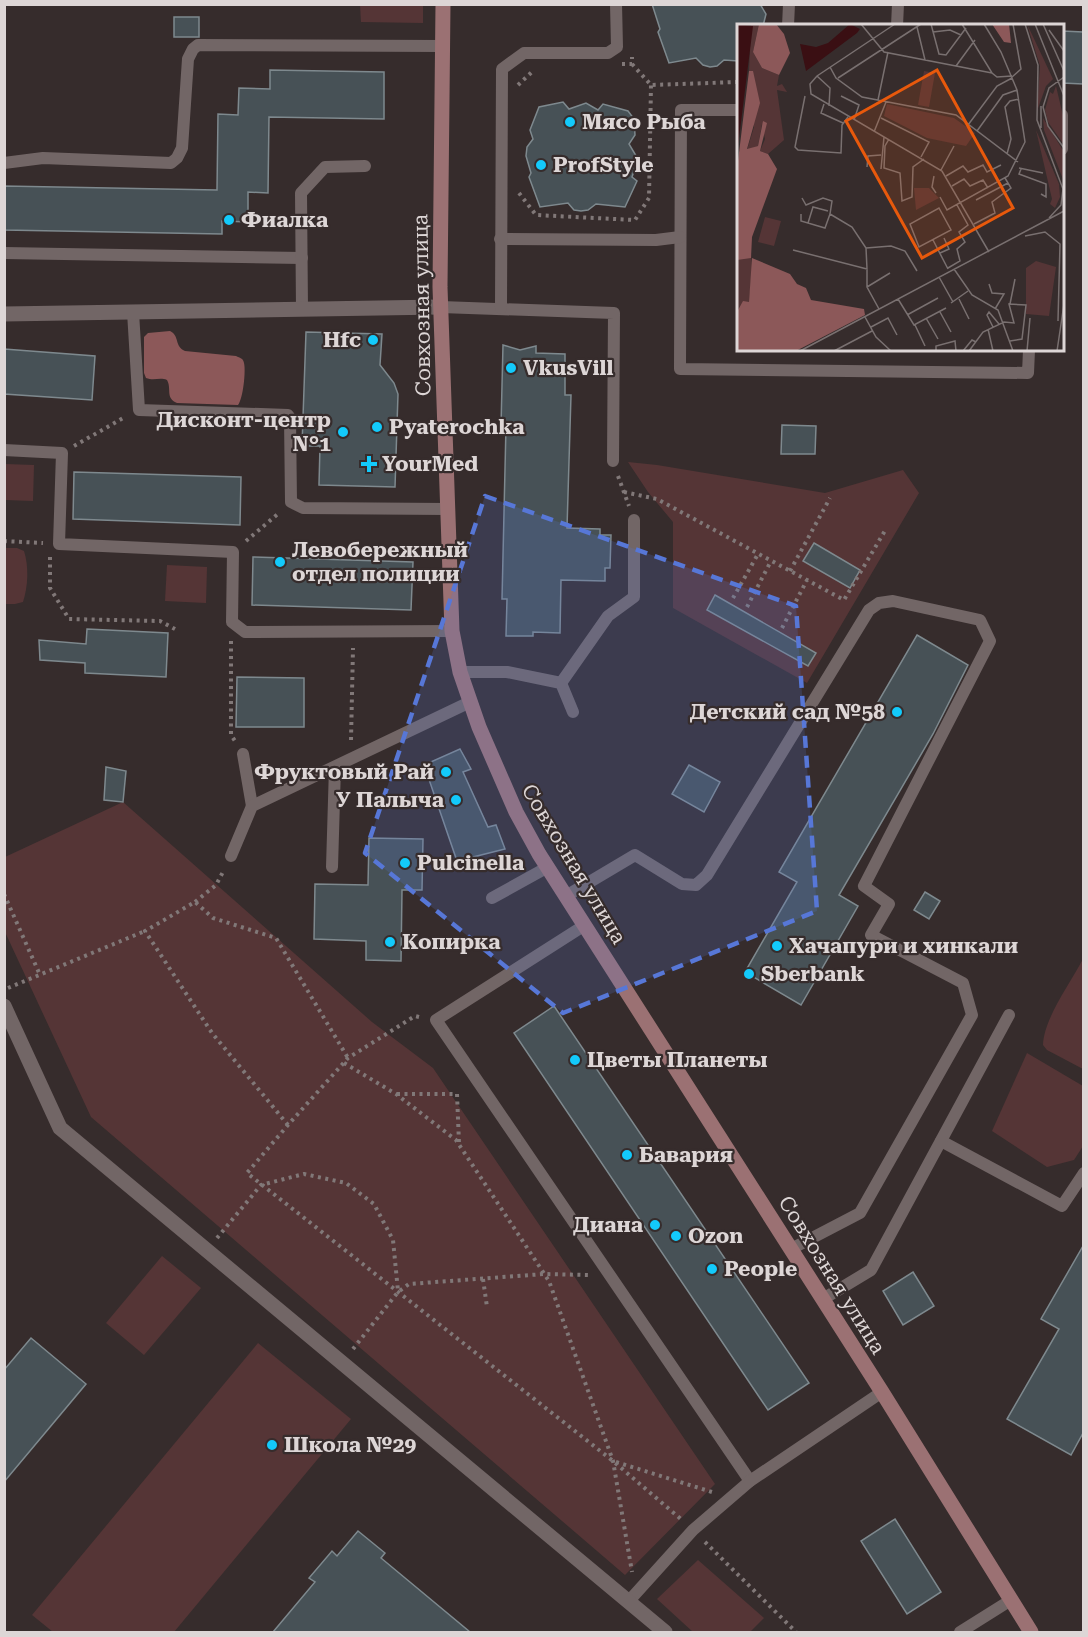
<svg xmlns="http://www.w3.org/2000/svg" width="1088" height="1637" font-family="'Roboto Serif',serif">
  <style>
    .green { fill: #553536 }
    .forest { fill: #8c5859 }
    .building { fill: #475156; stroke: #7e898e; stroke-width: 1.5 }
    .lines { fill: none; stroke-linecap: round; stroke-linejoin: round }
    .path { stroke: #817878; stroke-width: 4; stroke-dasharray: 3 4.5; stroke-linecap: butt }
    .lane { stroke: #726666; stroke-width: 12 }
    .street { stroke: #726666; stroke-width: 15 }
    .secondary { stroke: #9b7173; stroke-width: 15 }
    .marked { fill: #5777d7; fill-opacity: 0.2; stroke: #5777d7; stroke-width: 4.5; stroke-dasharray: 12 8; stroke-linejoin: round }
    .poi-dot { fill: #13cafb; stroke: #362c2c; stroke-width: 2 }
    .labels { text-anchor: middle; stroke-width: 4.5; stroke-linejoin: round; paint-order: stroke }
    .poi-label { font-size: 21px; font-weight: bold; fill: #ddd6d6; stroke: #362c2c; text-anchor: start }
    .street-label { font-size: 21px; fill: #ddd6d6; stroke: #362c2c }
    .inset-road { fill: none; stroke: #797070; stroke-width: 1.5 }
    .view { fill: #e8590c; fill-opacity: 0.15; stroke: #e8590c; stroke-width: 3 }
    .inset-edge { fill: none; stroke: #ddd6d6; stroke-width: 3 }
  </style>
  <rect width="100%" height="100%" fill="#362c2c"/>
  <g class="green">
    <path d="M360 5H423V23L361 22Z"/>
    <path d="M628 462 657 465 825 493 903 470 919 493 807 683 673 608V522L648 492Z"/>
    <path d="M5 464 34 465 33 501 5 500Z"/>
    <path d="M5 548H17L24 551C29 566 28 587 23 602L15 604H5Z"/>
    <path d="M167 565 207 567 206 603 165 601Z"/>
    <path d="M123 802 372 1022 433 1068 715 1484 625 1575 91 1117 5 932V857Z"/>
    <path d="M1083 959V1069L1047 1050 1043 1045C1044 1018 1070 984 1083 959Z"/>
    <path d="M1027 1053 1083 1086V1146L1074 1160 1047 1167 992 1131Z"/>
    <path d="M162 1256 201 1288 144 1355 106 1323Z"/>
    <path d="M258 1343 351 1419 174 1632H53L32 1615Z"/>
    <path d="M698 1560 764 1618 750 1632H693L657 1599Z"/>
  </g>
  <path class="forest" d="M170 331C180 336 174 346 185 351L236 356C240 358 243 358 244 363 246 371 243 399 238 405L177 403C165 398 172 389 167 380 160 377 154 381 146 378L144 373V337L148 333Z"/>
  <g class="building">
    <path d="M652 4H760L766 14 763 26H738V61L724 60 717 66 710 67 703 65 696 58 669 63 658 32 660 29Z"/>
    <rect x="174" y="17" width="25" height="20"/>
    <path d="M1062 31 1083 32V84L1062 83Z"/>
    <path d="M270 70 384 72V119L269 117 268 193 248 192V222L222 221V234L4 230V186L217 190 218 114 238 115 239 88 270 89Z"/>
    <path d="M563 102 569 109 586 103 598 110 603 104 628 111 634 119 635 135 629 144 638 159 632 177 637 181 625 207 596 204 588 210 581 211 574 210 568 203 540 207 529 177 531 173 526 156 527 147 533 139 530 130 539 107Z"/>
    <path d="M306 332 382 334 380 365 394 383 398 394 395 487 319 485 320 446H302Z"/>
    <path d="M503 345 520 350 536 346V353L565 354V395H571L567 528 600 529V535H611L610 568H605V581L561 580 560 633 533 632V636H506L507 599H502L506 426H501Z"/>
    <path d="M4 349 95 356 92 400 4 394Z"/>
    <path d="M782 425 816 426 815 454H781Z"/>
    <path d="M74 472 241 477 240 525 73 519Z"/>
    <path d="M814 543 860 570 850 588 803 561Z"/>
    <path d="M253 557 413 562 411 610 252 605Z"/>
    <path d="M715 595 816 653 808 666 707 610Z"/>
    <path d="M87 629 168 633 166 677 85 673V663L40 660 39 640 86 644Z"/>
    <path d="M917 635 968 665 933 734 839 895 858 906 801 1005 745 972 797 882 779 872Z"/>
    <path d="M237 677 304 678V727H236Z"/>
    <path d="M460 749 471 769 463 772 488 827 496 825 505 849 457 861 424 765Z"/>
    <path d="M689 765 720 782 704 812 672 794Z"/>
    <path d="M106 767 126 771 123 802 104 800Z"/>
    <path d="M369 838 423 839 422 890H402L401 961 366 960V941L314 939 315 884 368 885Z"/>
    <path d="M925 892 940 901 929 919 914 910Z"/>
    <path d="M554 1006 809 1383 768 1410 514 1033Z"/>
    <path d="M1083 1246V1433L1071 1455 1007 1419 1059 1329 1041 1319Z"/>
    <path d="M913 1272 934 1306 903 1325 883 1291Z"/>
    <path d="M31 1338 86 1384 4 1482V1370Z"/>
    <path d="M895 1519 941 1592 907 1614 861 1541Z"/>
    <path d="M358 1531 385 1553 381 1558 470 1632H273L315 1582 309 1578 332 1551 337 1556Z"/>
  </g>
  <g class="lines">
    <g class="path">
      <path d="M622 64H632V57"/>
      <path d="M632 64 651 85 738 82"/>
      <path d="M518 85 534 70"/>
      <path d="M519 193 536 215 635 220 649 198 651 85"/>
      <path d="M74 446 125 417"/>
      <path d="M618 476 629 506"/>
      <path d="M624 492 657 499 844 600 886 529"/>
      <path d="M4 541 43 543"/>
      <path d="M246 541 279 513"/>
      <path d="M50 557V588L69 619 160 621 175 629"/>
      <path d="M790 571 830 498"/>
      <path d="M733 598 758 554"/>
      <path d="M747 607 771 561"/>
      <path d="M782 628 807 580"/>
      <path d="M231 641V735L235 741"/>
      <path d="M351 740 353 648"/>
      <path d="M4 894 40 975"/>
      <path d="M195 902 216 885 224 870"/>
      <path d="M8 988 145 931"/>
      <path d="M419 1017 415 1016 348 1058 288 1125 247 1173 613 1461 682 1520"/>
      <path d="M344 1063 396 1094 456 1140 549 1281 613 1461 632 1572"/>
      <path d="M397 1094H457L459 1143"/>
      <path d="M288 1125 212 1033 145 931 195 902 213 918 276 938 348 1058"/>
      <path d="M217 1238 261 1185 304 1174 346 1183 374 1204 393 1240 398 1291"/>
      <path d="M483 1279 487 1307"/>
      <path d="M353 1349 398 1292 409 1284 544 1274 590 1275"/>
      <path d="M616 1462 712 1492"/>
      <path d="M705 1542 796 1632"/>
    </g>
    <g class="lane">
      <path d="M788 26 789 4"/>
      <path d="M897 26 898 4"/>
      <path d="M738 110H681L680 369 1028 373 1029 350"/>
      <path d="M1062 115V149"/>
      <path d="M4 163 43 158 171 163 177 158 182 148 188 59 193 49 198 45 443 46"/>
      <path d="M500 239 656 240 680 237"/>
      <path d="M4 253 302 258"/>
      <path d="M441 307 614 313 613 461"/>
      <path d="M501 308 502 69 524 53H608L617 47 616 4"/>
      <path d="M302 309 301 193 325 167 365 166"/>
      <path d="M133 312 139 410 288 415 290 418 291 502 303 508 447 509"/>
      <path d="M4 450 62 453 59 544 233 552 232 622 245 632 452 631"/>
      <path d="M460 672H507L561 683 573 712"/>
      <path d="M561 683 608 616 634 597V520"/>
      <path d="M243 754 252 806"/>
      <path d="M231 856 252 806 470 702"/>
      <path d="M332 867 335 767"/>
      <path d="M566 896 635 855 682 884 696 885 707 875 869 610 879 603 893 601 980 620 990 641 864 886 889 904 871 935 963 983 972 1015 860 1213 791 1249"/>
      <path d="M492 898 548 867"/>
      <path d="M585 925 436 1020 750 1481"/>
      <path d="M941 1141 1062 1206 1084 1173"/>
      <path d="M823 1299 871 1270 1009 1015"/>
      <path d="M628 1602 693 1530 750 1481 882 1392"/>
      <path d="M960 1632 1011 1600"/>
    </g>
    <g class="street">
      <path d="M4 314 441 307"/>
      <path d="M4 1006 60 1128 665 1632"/>
    </g>
    <path class="secondary" d="M443 4 440 287 452 631 460 672 479 727 516 812 539 854 882 1392 1031 1632"/>
  </g>
  <path class="marked" d="M485 496 796 606 817 911 563 1013 365 853Z"/>
  <g class="poi-dot">
    <circle cx="570" cy="122" r="6"/>
    <circle cx="541" cy="165" r="6"/>
    <circle cx="229" cy="220" r="6"/>
    <circle cx="373" cy="340" r="6"/>
    <circle cx="511" cy="368" r="6"/>
    <circle cx="377" cy="427" r="6"/>
    <circle cx="343" cy="432" r="6"/>
    <path d="M366 455h6v6h6v6h-6v6h-6v-6h-6v-6h6z"/>
    <circle cx="280" cy="562" r="6"/>
    <circle cx="897" cy="712" r="6"/>
    <circle cx="446" cy="772" r="6"/>
    <circle cx="456" cy="800" r="6"/>
    <circle cx="405" cy="863" r="6"/>
    <circle cx="390" cy="942" r="6"/>
    <circle cx="777" cy="946" r="6"/>
    <circle cx="749" cy="974" r="6"/>
    <circle cx="575" cy="1060" r="6"/>
    <circle cx="627" cy="1155" r="6"/>
    <circle cx="655" cy="1225" r="6"/>
    <circle cx="676" cy="1236" r="6"/>
    <circle cx="712" cy="1269" r="6"/>
    <circle cx="272" cy="1445" r="6"/>
  </g>
  <g class="labels">
    <g class="poi-label">
      <text x="582" y="129">Мясо Рыба</text>
      <text x="553" y="172">ProfStyle</text>
      <text x="241" y="227">Фиалка</text>
      <text x="361" y="347" text-anchor="end">Hfc</text>
      <text x="523" y="375">VkusVill</text>
      <text x="331" y="427" text-anchor="end">Дисконт-центр<tspan x="331" dy="24">N°1</tspan></text>
      <text x="389" y="434">Pyaterochka</text>
      <text x="382" y="471">YourMed</text>
      <text x="292" y="557">Левобережный<tspan x="292" dy="24">отдел полиции</tspan></text>
      <text x="885" y="719" text-anchor="end">Детский сад №58</text>
      <text x="434" y="779" text-anchor="end">Фруктовый Рай</text>
      <text x="444" y="807" text-anchor="end">У Палыча</text>
      <text x="417" y="870">Pulcinella</text>
      <text x="402" y="949">Копирка</text>
      <text x="789" y="953">Хачапури и хинкали</text>
      <text x="761" y="981">Sberbank</text>
      <text x="587" y="1067">Цветы Планеты</text>
      <text x="639" y="1162">Бавария</text>
      <text x="643" y="1232" text-anchor="end">Диана</text>
      <text x="688" y="1243">Ozon</text>
      <text x="724" y="1276">People</text>
      <text x="284" y="1452">Школа №29</text>
    </g>
    <g class="street-label">
      <text transform="translate(422 305) rotate(-91)" y="7">Совхозная улица</text>
      <text transform="translate(574 864) rotate(59)" y="7">Совхозная улица</text>
      <text transform="translate(832 1275) rotate(58)" y="7">Совхозная улица</text>
    </g>
  </g>
  <g transform="translate(737 24)">
    <rect width="327" height="327" fill="#362c2c"/>
    <path d="M14 0H22L16 28 25 44 42 51 40 62 45 60 50 68 40 66 47 116 31 130 23 127 28 115 25 100 21 122 10 126 17 103 11 77 16 47H12ZM290 0 316 55 309 62 300 87 303 42ZM187 47 198 49 192 83 181 81ZM319 62 327 96V121L311 98 308 86 313 68 316 70ZM150 80 217 94 238 109 229 122 190 114 147 92ZM306 94 327 128V158L307 106ZM299 106 322 160 323 173 318 184 313 180 315 175ZM177 164H192L202 174 179 186ZM28 193 44 197 37 222 21 218ZM0 225 14 229 15 245 12 278 0 313ZM299 237 319 243 312 292 289 290V244Z" fill="#553536"/>
    <path d="M22 0H39L47 10 53 29 42 51 25 44 16 28ZM255 0H272L274 19 267 18ZM12 47H16L23 79 10 125 21 122 26 97 30 99 23 127 31 130 40 145 15 213 14 234 0 236V145ZM15 234 53 250 60 260 69 264 74 276 127 285 128 291 59 327H0V288L6 277 12 278Z" fill="#8c5859"/>
    <path d="M0 0 16 2 0 130ZM113 0 123 5 120 9 69 47 63 20 79 23 91 19Z" fill="#3a0f13"/>
    <path class="inset-road" d="M124 0 147 28 255 49M158 0 80 52 73 60 74 70 205 147 252 228M194 0 202 30 209 31 229 4M225 0 255 49 260 53 275 52M288 0 301 41 300 96 326 165 324 181 312 194M298 0 327 72M306 0 327 47M180 3 188 36M312 6 327 27M196 8 213 6 224 11M219 42 238 16M93 43 99 54 125 73 219 91 281 138M80 52 93 64 92 82M275 53 284 45 276 0M327 53 312 64 306 83 311 102 327 124M101 54 184 0M68 72 58 123 61 126 104 129 105 101 111 93M104 72 122 81 117 96M141 76 151 28M87 80 84 89 106 99M304 82V104M144 94 192 118 184 133M231 101 260 62 275 54M240 107 266 71 280 66M137 108 149 78M152 115 148 122 147 144 163 149 165 177 175 173 176 143 187 135M270 130 274 115 268 83 273 77 282 75M130 143 131 132 144 131M282 144 306 149M144 145 147 113M284 145 282 150 309 160V173L304 170M204 146 217 122M197 152 195 163 199 169M209 152 226 142 231 148 246 141 250 148 264 141M215 162 227 155 233 162 246 156 251 164M203 173 210 186 271 152 288 118 280 66 264 28 247 0M239 176 271 159M202 184 214 206 182 223 173 200ZM64 190V197L88 204 93 190M71 199 76 183 91 187M237 200 258 189 255 178 274 164 268 154M288 212 308 208 323 220 321 297M196 216 211 245M129 224 154 222 168 227 180 247M56 226 130 245 129 224 115 203 93 190 95 177 86 174 69 181 65 174M203 229 212 225 207 214M211 244 223 237 220 225 228 218 222 208 231 201 220 181M130 245V263L142 285M217 245 235 271 261 286 276 327M202 253 216 278M252 260 255 269 267 270 258 285M130 263 153 249M161 275 177 301 209 284M222 275 232 295M214 279 231 267M273 280 278 255M203 288 214 308M170 291 201 274M128 293 139 313 154 327M189 294 201 315M178 301 188 322M134 303 151 294 160 311M256 303 250 291 252 288 262 300M251 305 256 327M63 327 327 187M97 327 135 307M199 327V322L218 317 219 327M226 327 235 316 239 318M232 327 246 308 267 298 277 299 272 280 289 281 285 315 273 317M290 327 293 294M320 327 327 280"/>
    <path class="view" d="M200 46 276 184 185 234 109 97Z"/>
    <rect width="327" height="327" class="inset-edge"/>
  </g>
  <rect width="1088" height="1637" fill="none" stroke="#ddd6d6" stroke-width="12"/>
</svg>
